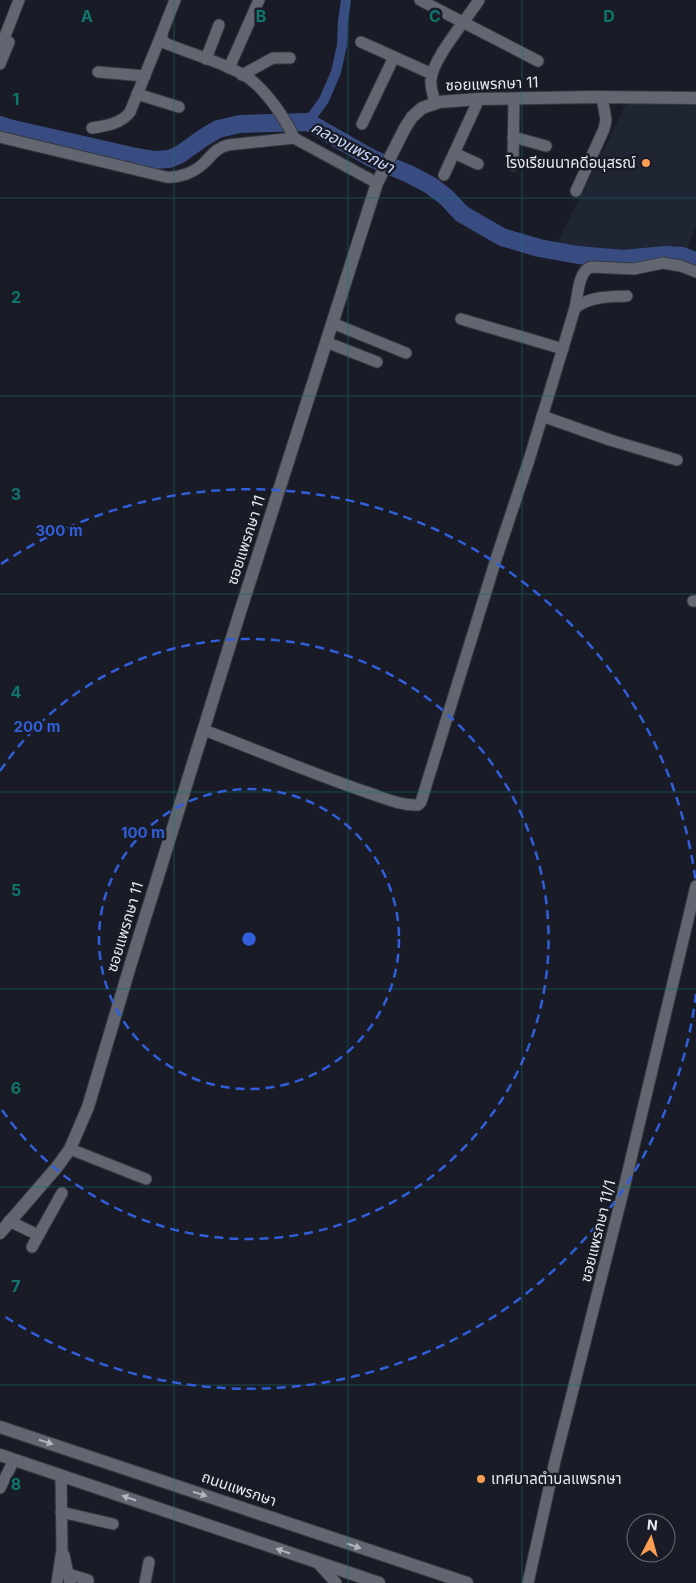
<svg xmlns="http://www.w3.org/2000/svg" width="696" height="1583" font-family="Inter,'Noto Sans Thai',sans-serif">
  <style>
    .built { fill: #1f2533 }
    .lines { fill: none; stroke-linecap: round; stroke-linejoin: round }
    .canal { stroke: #394c82; stroke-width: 10 }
    .river { stroke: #394c82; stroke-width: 18 }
    .street-casing { stroke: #363940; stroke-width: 13 }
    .secondary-casing { stroke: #363940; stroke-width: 14 }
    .street { stroke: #616671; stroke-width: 11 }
    .secondary { stroke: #616671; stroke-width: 12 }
    .oneway { fill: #b1b5bd }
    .grid { fill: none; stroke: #0f766e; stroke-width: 1; stroke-opacity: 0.55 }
    .ring { fill: none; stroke: #315eda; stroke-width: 2.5; stroke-dasharray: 9 6 }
    .poi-dot { fill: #fc9e52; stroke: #191c26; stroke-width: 2 }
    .labels { text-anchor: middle; stroke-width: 5; stroke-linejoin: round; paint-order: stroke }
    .street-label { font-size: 15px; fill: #e6e9ef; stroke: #191c26 }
    .poi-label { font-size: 15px; fill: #e6e9ef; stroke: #191c26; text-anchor: end }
    .water-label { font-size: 16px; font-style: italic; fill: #c8d6f8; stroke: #191c26 }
    .grid-label { font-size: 16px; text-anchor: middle; font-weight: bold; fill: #0f766e; stroke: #191c26; stroke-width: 5; stroke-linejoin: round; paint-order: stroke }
    .centre { fill: #315eda; stroke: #191c26; stroke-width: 2.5 }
    .ring-label { font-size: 15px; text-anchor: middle; font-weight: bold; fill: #315eda; stroke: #191c26; stroke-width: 5; stroke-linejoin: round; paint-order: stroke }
  </style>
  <rect width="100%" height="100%" fill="#191c26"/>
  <path class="built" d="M628 100 696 102V225L687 251 660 248 632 251H611L590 249 557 243Z"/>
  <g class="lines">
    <path class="canal" d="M308 122 324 100 336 72 342 45 343 21 346 0"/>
    <path class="river" d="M0 125 13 129 136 157 154 160 169 159 179 155 203 138 218 129 240 124 308 122 371 158 409 174 430 185 446 197 462 214 502 237 539 248 578 255 623 259 665 255 682 256 696 261"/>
    <g class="street-casing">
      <g id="street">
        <path d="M175 0 162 33V40L167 44C192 54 228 64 250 79 266 91 286 119 294 138"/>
        <path d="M420 0 538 61"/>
        <path d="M361 42 432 74"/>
        <path d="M0 49 19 0"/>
        <path d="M206 59 219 25"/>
        <path d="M0 64 9 42"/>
        <path d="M229 68 259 0"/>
        <path d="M98 72 145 76"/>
        <path d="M242 75 273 58H290"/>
        <path d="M137 94 179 107"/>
        <path d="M435 104C434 96 430 88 431 80 432 59 467 19 479 0"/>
        <path d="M362 124 394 57"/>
        <path d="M92 128C105 126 121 124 130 112L162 33"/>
        <path d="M0 137 166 177C179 178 193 173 203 164 213 155 214 149 228 145L294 138 377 183"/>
        <path d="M513 137 546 146"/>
        <path d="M454 153 478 164"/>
        <path d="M513 165 514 99"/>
        <path d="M444 175 479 99"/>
        <path d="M576 191 604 129 606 120 602 97"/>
        <path d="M575 308C578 296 578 271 591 267L634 269 663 263 681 266 696 272"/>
        <path d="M461 319 563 349"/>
        <path d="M332 323 406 353"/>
        <path d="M326 342 377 362"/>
        <path d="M542 416 610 440 677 460"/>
        <path d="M693 601H696"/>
        <path d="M204 730C259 751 313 774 369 793 384 798 402 806 418 805L421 802 497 556 529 460 575 308C590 296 609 297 627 296"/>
        <path d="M70 1149 146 1179"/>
        <path d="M9 1221 38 1235"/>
        <path d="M32 1247 62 1193"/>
        <path d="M0 1488 14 1460"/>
        <path d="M61 1512 113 1524"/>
        <path d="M64 1555 70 1583"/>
        <path d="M317 1562 336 1583"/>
        <path d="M68 1574 88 1580V1583"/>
        <path d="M57 1583 62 1549 61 1475"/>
        <path d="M145 1583 149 1562"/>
        <path d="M528 1583 555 1461 624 1188 696 886"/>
      </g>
    </g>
    <g class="secondary-casing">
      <g id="secondary">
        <path d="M0 1233 57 1167 70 1149 88 1107 131 963 240 612 377 183 405 128 412 117 422 108 439 102 479 99 593 97 696 98"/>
        <path d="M0 1427 467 1583"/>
        <path d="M0 1455 379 1583"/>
      </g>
    </g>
    <use href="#street" class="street"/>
    <use href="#secondary" class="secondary"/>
  </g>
  <defs><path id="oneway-solid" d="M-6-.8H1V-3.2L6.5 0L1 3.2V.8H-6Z" transform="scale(1.25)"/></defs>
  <g class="oneway">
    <use href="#oneway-solid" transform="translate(46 1442) rotate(18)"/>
    <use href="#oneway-solid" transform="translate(200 1494) rotate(18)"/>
    <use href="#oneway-solid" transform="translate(129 1498) rotate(-161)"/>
    <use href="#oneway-solid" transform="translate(354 1546) rotate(19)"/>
    <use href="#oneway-solid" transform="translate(283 1551) rotate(-161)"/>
  </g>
  <path class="grid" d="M174 0V1583M348 0V1583M522 0V1583M0 198H696M0 396H696M0 594H696M0 792H696M0 989H696M0 1187H696M0 1385H696"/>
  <g class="ring">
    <circle cx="249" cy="939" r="150"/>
    <path d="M0 771A300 300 0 1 1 0 1107"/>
    <path d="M696 994A450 450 0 0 1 1 1314M1 564A450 450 0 0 1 696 884"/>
  </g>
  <g class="poi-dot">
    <circle cx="646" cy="163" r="5"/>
    <circle cx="481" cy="1479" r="5"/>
  </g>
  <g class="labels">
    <g class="street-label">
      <text transform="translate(492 84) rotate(-2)" y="5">ซอยแพรกษา 11</text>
      <text transform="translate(246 540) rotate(-72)" y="5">ซอยแพรกษา 11</text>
      <text transform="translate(125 927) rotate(-73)" y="5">ซอยแพรกษา 11</text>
      <text transform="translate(598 1231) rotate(-76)" y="5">ซอยแพรกษา 11/1</text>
      <text transform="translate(239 1489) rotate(19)" y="5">ถนนแพรกษา</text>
    </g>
    <g class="poi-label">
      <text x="636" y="168">โรงเรียนนาคดีอนุสรณ์</text>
      <text x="491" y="1484" text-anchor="start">เทศบาลตำบลแพรกษา</text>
    </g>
    <g class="water-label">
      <text transform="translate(353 147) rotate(28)" y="6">คลองแพรกษา</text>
    </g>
  </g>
  <g class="grid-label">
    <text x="87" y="22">A</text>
    <text x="261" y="22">B</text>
    <text x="435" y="22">C</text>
    <text x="609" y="22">D</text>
    <text x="16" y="105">1</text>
    <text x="16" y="303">2</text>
    <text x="16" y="500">3</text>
    <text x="16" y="698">4</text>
    <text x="16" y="896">5</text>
    <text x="16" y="1094">6</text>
    <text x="16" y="1292">7</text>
    <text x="16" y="1490">8</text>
  </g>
  <circle cx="249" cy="939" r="8" class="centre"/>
  <g class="ring-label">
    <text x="59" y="536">300 m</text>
    <text x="37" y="732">200 m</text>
    <text x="143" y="838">100 m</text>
  </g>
  <g transform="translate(651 1538) rotate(6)"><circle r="24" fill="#191c26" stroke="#6b6e76"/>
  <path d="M0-4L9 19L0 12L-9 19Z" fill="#fc9e52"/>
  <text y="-8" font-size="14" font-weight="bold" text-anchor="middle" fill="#e6e9ef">N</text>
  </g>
</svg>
